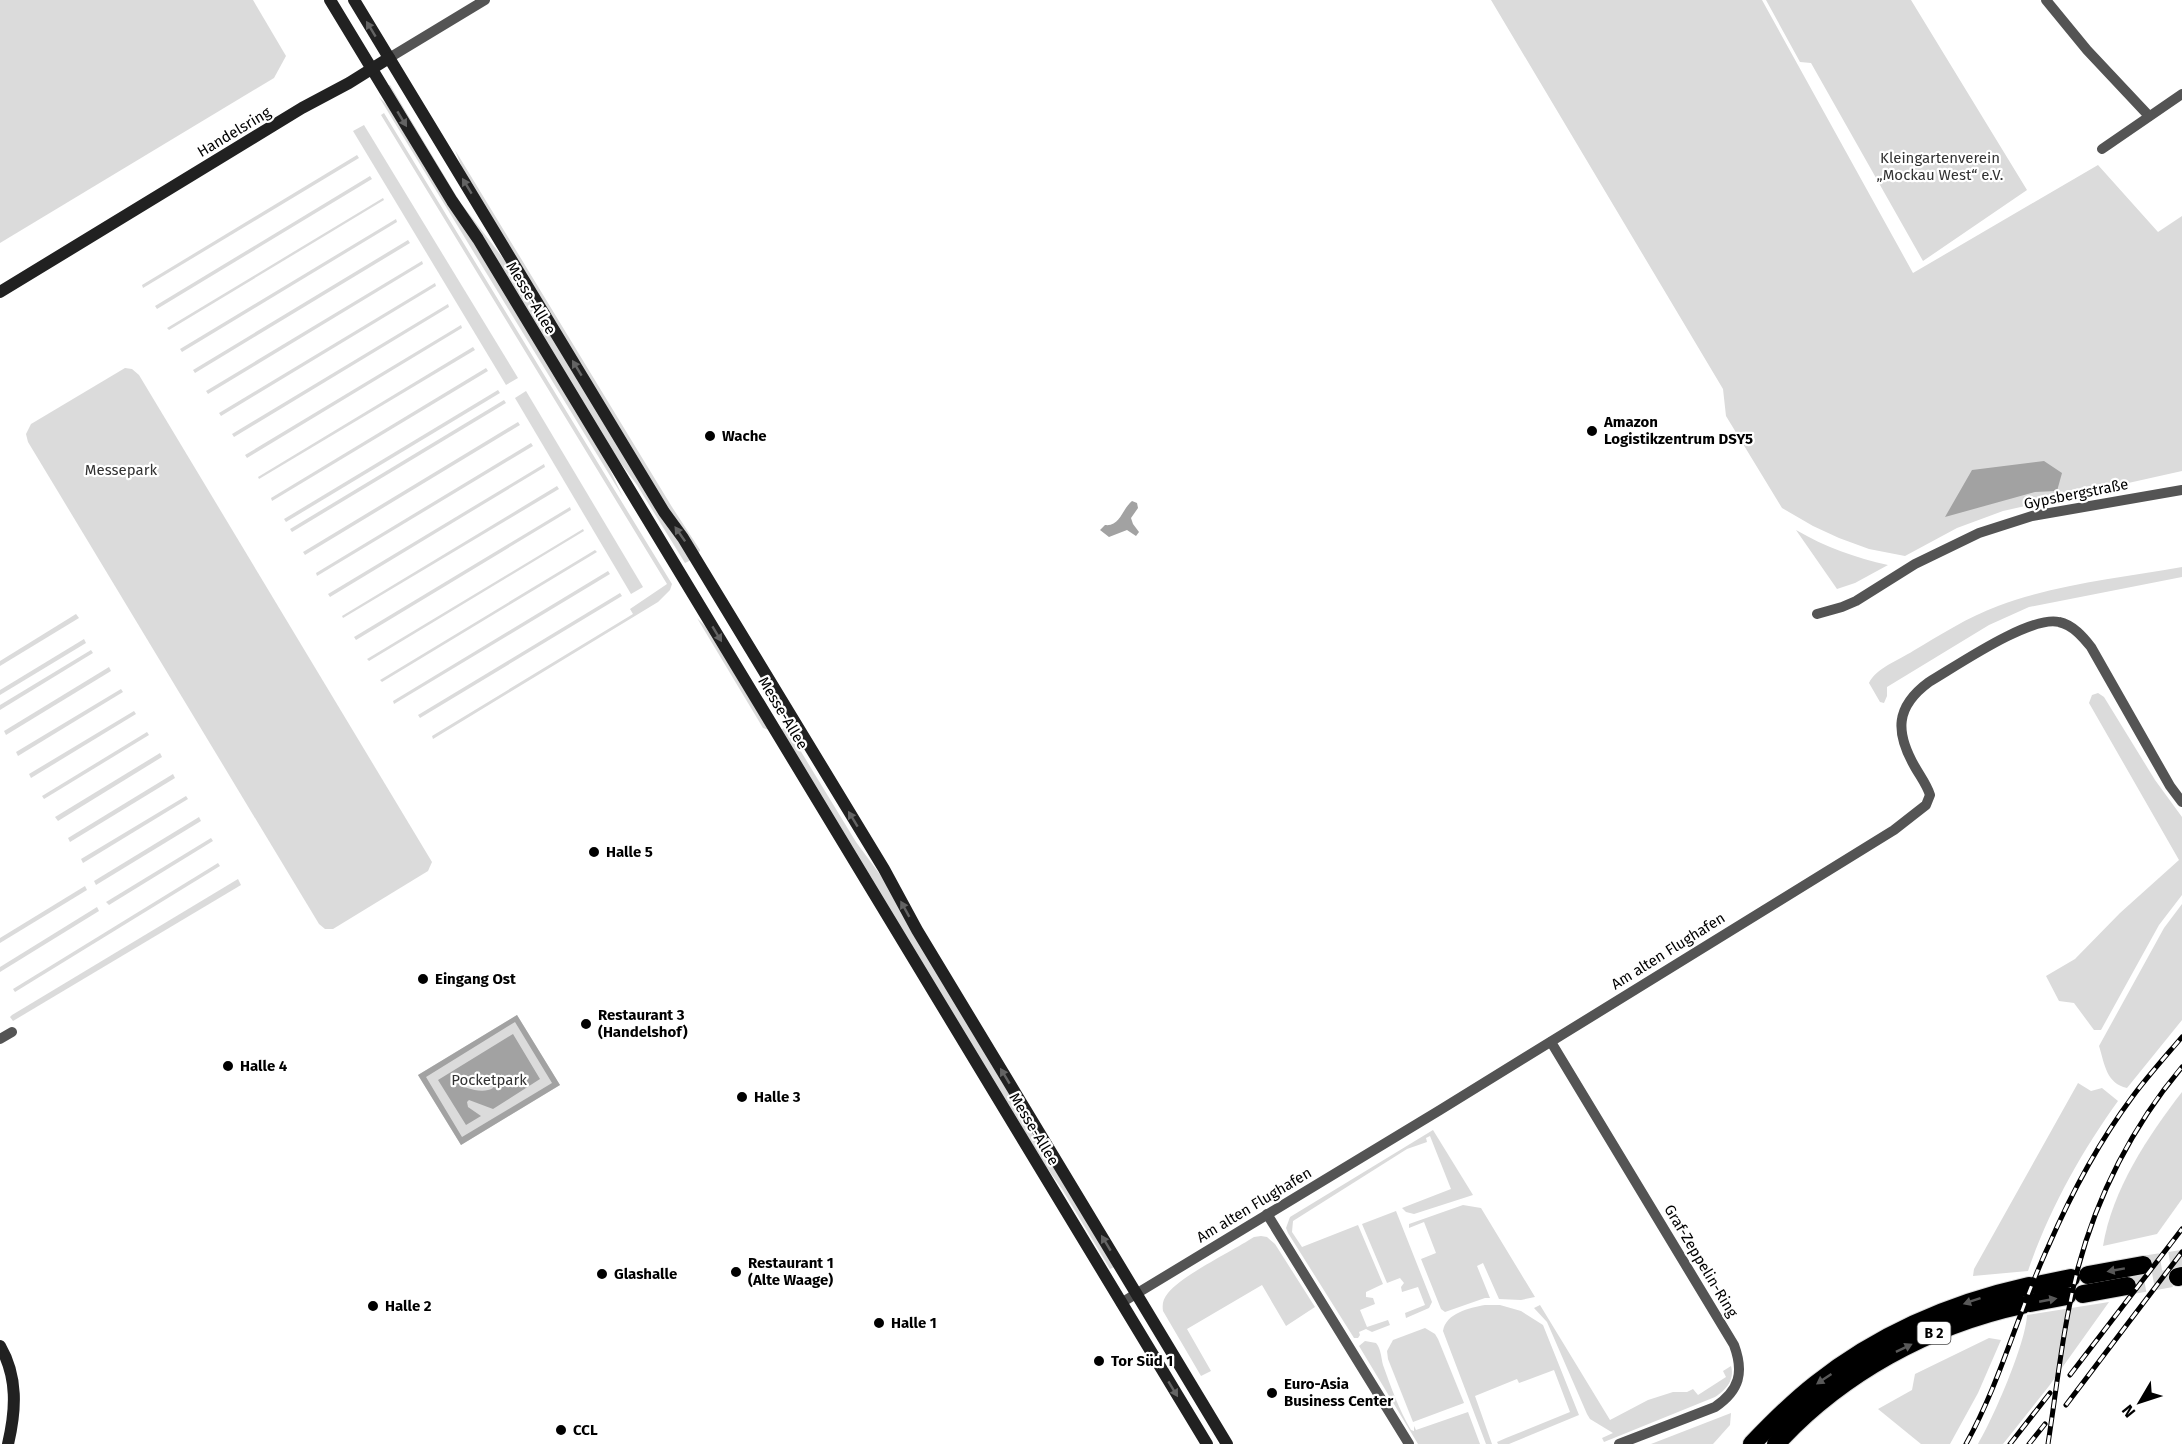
<svg xmlns="http://www.w3.org/2000/svg" width="2182" height="1444" font-family="'Fira Sans',sans-serif">
  <style>
    .green { fill: #dbdbdb }
    .water { fill: #a2a2a2; fill-rule: evenodd }
    .lines { fill: none; stroke-linecap: round; stroke-linejoin: round }
    .highway-tunnel { stroke: #d9d9d9; stroke-width: 18; stroke-dasharray: 18 9; stroke-linecap: butt }
    .highway-casing { stroke: #dbdbdb; stroke-width: 20 }
    .street { stroke: #545454; stroke-width: 10 }
    .secondary { stroke: #212121; stroke-width: 12 }
    .highway { stroke: #000; stroke-width: 18 }
    .rail-casing { stroke: #000; stroke-width: 5 }
    .rail { stroke: #fff; stroke-width: 3; stroke-dasharray: 9; stroke-linecap: butt }
    .oneway { fill: #646464 }
    .oneway2 { fill: #595959 }
    .poi-dot { fill: #000; stroke: #fff; stroke-width: 2 }
    .labels { text-anchor: middle; stroke-width: 4.5; stroke-linejoin: round; paint-order: stroke }
    .shield { fill: #fff; stroke: #4c4c4c; stroke-width: 1.5 }
    .shield-label { font-size: 14px; font-weight: bold; fill: #000 }
    .street-label { font-size: 15px; fill: #000; stroke: #fff }
    .park-label { font-size: 15px; fill: #323232; stroke: #fff }
    .poi-label { font-size: 15px; font-weight: bold; fill: #000; stroke: #fff; text-anchor: start }
  </style>
  <rect width="100%" height="100%" fill="#fff"/>
  <g class="green">
    <path d="M0 0H253L286 56 274 78 0 243Z"/>
    <path d="M1491 0H1762L1913 273 2098 165 2158 232 2182 216V471L2003 511 1957 528 1905 556 1869 549 1839 538 1813 526 1782 508 1726 416 1723 389Z"/>
    <path d="M1766 0H1911L2027 190 1923 261 1811 63 1800 62Z"/>
    <path d="M390 85 460 202 509 266 691 560 685 563 637 485 611 450 387 86Z"/>
    <path d="M379 97 387 105 474 241 601 451 623 497Z"/>
    <path d="M384 113 672 584 670 590 658 602 433 739 432 736 633 614 630 609 667 584 381 115Z"/>
    <path d="M364 125 518 378 506 385 353 131Z"/>
    <path d="M455 150 672 507 700 550 698 555 668 510 465 175Z"/>
    <path d="M357 155 359 158 143 288 142 285Z"/>
    <path d="M370 176 372 179 157 309 155 306Z"/>
    <path d="M383 198 384 200 169 330 167 328Z"/>
    <path d="M396 219 397 222 182 352 180 349Z"/>
    <path d="M408 240 410 243 195 373 193 370Z"/>
    <path d="M422 261 423 264 208 394 206 391Z"/>
    <path d="M435 283 436 286 221 416 219 413Z"/>
    <path d="M448 304 449 307 234 437 232 434Z"/>
    <path d="M461 325 462 328 247 458 245 455Z"/>
    <path d="M473 347 475 350 259 479 258 477Z"/>
    <path d="M125 368 132 369 139 375 432 862 428 871 333 929H325L319 924 28 442 26 434 31 424Z"/>
    <path d="M486 368 488 371 272 501 271 498Z"/>
    <path d="M498 390 500 393 286 522 284 519Z"/>
    <path d="M526 391 643 587 631 594 515 398Z"/>
    <path d="M504 400 506 403 292 532 290 529Z"/>
    <path d="M518 422 520 425 305 555 303 552Z"/>
    <path d="M531 443 533 446 317 576 316 573Z"/>
    <path d="M544 464 545 467 330 597 328 594Z"/>
    <path d="M557 486 559 489 343 618 342 616Z"/>
    <path d="M570 507 571 510 356 640 354 637Z"/>
    <path d="M583 529 584 531 369 661 367 659Z"/>
    <path d="M1796 530C1825 547 1856 558 1888 565L1855 583 1837 589Z"/>
    <path d="M595 550 597 552 382 682 380 680Z"/>
    <path d="M2182 567V577L2029 607 1989 625 1887 687V696L1884 703 1880 702 1869 683C1876 668 1899 660 1913 651 1940 635 1968 617 1998 606 2057 584 2120 578 2182 567Z"/>
    <path d="M608 571 610 574 394 704 393 701Z"/>
    <path d="M620 593 622 596 420 718 418 715Z"/>
    <path d="M76 614 79 618 0 666V661Z"/>
    <path d="M697 618 705 626 769 730 763 728Z"/>
    <path d="M84 639 86 643 0 695V690Z"/>
    <path d="M91 650 93 653 0 710V705Z"/>
    <path d="M109 667 111 671 6 735 4 731Z"/>
    <path d="M121 689 123 692 18 756 16 752Z"/>
    <path d="M2098 693 2104 697 2155 780 2182 817V895L2159 925 2101 1030H2094L2074 1003 2059 1001 2046 976 2075 959 2120 913 2179 860 2089 703 2092 695Z"/>
    <path d="M134 711 136 714 31 778 29 774Z"/>
    <path d="M786 727 856 842 884 880 1114 1267 1110 1269 1062 1189 1037 1154 780 730Z"/>
    <path d="M147 732 149 735 44 799 42 796Z"/>
    <path d="M160 753 162 757 58 821 55 817Z"/>
    <path d="M173 774 175 778 70 842 68 838Z"/>
    <path d="M186 796 188 799 83 863 81 859Z"/>
    <path d="M199 817 201 821 96 885 94 881Z"/>
    <path d="M211 838 213 841 109 905 106 902Z"/>
    <path d="M218 863 220 866 15 992 13 989Z"/>
    <path d="M238 879 241 885 13 1021 10 1017 12 1015Z"/>
    <path d="M85 886 87 890 0 943V938Z"/>
    <path d="M2182 904V1020L2127 1088C2106 1083 2105 1065 2099 1046L2164 928Z"/>
    <path d="M97 907 99 911 0 972V967Z"/>
    <path d="M517 1015 560 1085 461 1145 418 1075Z"/>
    <path d="M2078 1083 2091 1091 2102 1088 2118 1101C2081 1152 2048 1212 2028 1271L1973 1276 1974 1269Z"/>
    <path d="M2182 1092V1199L2157 1234 2103 1246C2112 1190 2148 1136 2182 1092Z"/>
    <path d="M1433 1130 1473 1195 1414 1214 1406 1212 1402 1208 1451 1189 1430 1136 1426 1138 1427 1142 1407 1149 1293 1221 1292 1232 1302 1247 1358 1225 1383 1284 1366 1292V1297L1373 1298 1375 1304 1360 1310 1367 1327 1388 1320 1390 1325 1372 1332 1366 1329 1359 1332 1360 1335 1358 1338H1354L1288 1233 1286 1228 1290 1217Z"/>
    <path d="M1463 1205 1481 1208 1535 1297 1521 1300 1499 1299 1483 1263 1477 1266 1490 1298H1485L1445 1312 1441 1309 1421 1259 1436 1253 1424 1222 1409 1228V1224Z"/>
    <path d="M1396 1211 1432 1302 1429 1308 1406 1318 1405 1313 1425 1305 1418 1287 1402 1292 1401 1287 1404 1283 1400 1278 1387 1283 1362 1224Z"/>
    <path d="M1261 1236 1267 1237 1275 1244 1315 1307 1286 1326 1262 1285 1187 1329 1211 1371 1201 1376 1163 1311C1162 1304 1163 1299 1168 1293 1181 1276 1234 1250 1254 1237Z"/>
    <path d="M2109 1302 2049 1386 2003 1444H1978C1993 1419 2026 1343 2027 1315Z"/>
    <path d="M1485 1305H1500L1521 1311 1543 1325 1579 1415 1509 1444H1498L1497 1442 1506 1438 1570 1412 1554 1370 1519 1383 1517 1379 1475 1396 1492 1444H1486L1443 1331C1446 1313 1469 1308 1485 1305Z"/>
    <path d="M1540 1305 1610 1420 1648 1400 1673 1392H1687L1693 1389 1698 1395 1726 1377 1723 1371 1731 1366C1735 1380 1726 1390 1715 1397L1604 1442 1602 1438 1613 1433 1590 1419 1587 1414 1547 1322 1534 1308Z"/>
    <path d="M1425 1328 1435 1334 1438 1339 1464 1403 1413 1422 1388 1359 1387 1351 1393 1340Z"/>
    <path d="M1989 1338 2001 1340 1978 1393 1950 1444H1921L1878 1409 1912 1390 1915 1374Z"/>
    <path d="M1365 1341 1376 1343C1381 1349 1381 1357 1383 1365 1391 1387 1399 1410 1411 1430L1414 1431V1426L1416 1430 1468 1412 1480 1444H1418L1359 1346Z"/>
    <path d="M1731 1413 1730 1425 1713 1444H1651Z"/>
  </g>
  <g class="water">
    <path d="M2044 461 2062 473 2057 491 2035 492 1945 517 1972 470Z"/>
    <path d="M1132 501 1137 503 1138 508 1131 518 1133 524 1139 532 1136 536 1127 530 1109 537 1100 530 1105 525C1120 527 1122 509 1132 501Z"/>
    <path d="M517 1015 560 1085 461 1145 418 1075ZM515 1022 552 1083 462 1137 426 1077Z"/>
    <path d="M513 1034 540 1079 493 1109 469 1100 467 1102 468 1107 481 1116 466 1125 438 1080ZM467 1076 491 1082 493 1088C484 1094 463 1089 456 1081L458 1077Z"/>
  </g>
  <g class="lines">
    <g class="highway-tunnel">
      <path d="M2143 1265 2182 1259"/>
      <path d="M2127 1286 2178 1277"/>
    </g>
    <g class="highway-casing">
      <g id="highway">
        <path d="M2088 1275 2143 1265"/>
        <path d="M2178 1277 2182 1276"/>
        <path d="M2037 1285 2071 1278"/>
        <path d="M2083 1294 2127 1286"/>
        <path d="M2030 1303 2067 1296"/>
        <path d="M1752 1444C1772 1423 1793 1402 1816 1384 1878 1335 1952 1303 2029 1286"/>
        <path d="M1776 1444C1840 1374 1929 1325 2022 1305"/>
      </g>
    </g>
    <g class="street">
      <path d="M2046 0 2087 50 2149 116"/>
      <path d="M389 58 485 0"/>
      <path d="M2102 149 2182 94"/>
      <path d="M1817 614 1842 607 1856 601 1915 564 1979 533 2032 516 2182 490"/>
      <path d="M0 1039 12 1032"/>
      <path d="M1551 1042 1734 1345C1744 1372 1740 1390 1715 1407L1619 1444"/>
      <path d="M1267 1214 1409 1444"/>
      <path d="M1121 1303 1440 1110 1894 830 1926 805 1930 795C1927 785 1920 776 1915 767 1895 732 1895 707 1929 682 1955 667 2030 615 2059 622 2073 625 2083 637 2091 647L2170 786 2182 802"/>
    </g>
    <g class="secondary">
      <path d="M330 0 452 201 478 239 1207 1444"/>
      <path d="M354 0 664 512 683 538 884 869 917 930 1227 1444"/>
      <path d="M0 292 302 108 349 83 389 58"/>
      <path d="M0 1346C18 1377 16 1410 8 1444"/>
    </g>
    <use href="#highway" class="highway"/>
    <g class="rail-casing">
      <g id="rail">
        <path d="M2070 1375 2182 1229"/>
        <path d="M2066 1405 2182 1252"/>
        <path d="M1966 1444C2001 1381 2018 1312 2048 1247 2071 1194 2098 1143 2133 1096 2148 1076 2165 1057 2182 1037"/>
        <path d="M2010 1444 2050 1393"/>
        <path d="M2029 1444 2045 1424"/>
        <path d="M2048 1444C2057 1386 2063 1326 2078 1268 2097 1196 2133 1125 2182 1067"/>
      </g>
    </g>
    <use href="#rail" class="rail"/>
  </g>
  <defs><path id="oneway-solid" d="M-6-.8H1V-3.2L6.5 0L1 3.2V.8H-6Z" transform="scale(1.5)"/></defs>
  <g class="oneway">
    <use href="#oneway-solid" transform="translate(371 29) rotate(-121)"/>
    <use href="#oneway-solid" transform="translate(402 119) rotate(59)"/>
    <use href="#oneway-solid" transform="translate(467 186) rotate(-121)"/>
    <use href="#oneway-solid" transform="translate(577 368) rotate(-121)"/>
    <use href="#oneway-solid" transform="translate(680 534) rotate(-125)"/>
    <use href="#oneway-solid" transform="translate(717 634) rotate(59)"/>
    <use href="#oneway-solid" transform="translate(853 819) rotate(-121)"/>
    <use href="#oneway-solid" transform="translate(905 909) rotate(-119)"/>
    <use href="#oneway-solid" transform="translate(1005 1076) rotate(-121)"/>
    <use href="#oneway-solid" transform="translate(1106 1243) rotate(-121)"/>
    <use href="#oneway-solid" transform="translate(1173 1389) rotate(59)"/>
  </g>
  <g class="oneway2">
    <use href="#oneway-solid" transform="translate(2116 1270) rotate(170)"/>
    <use href="#oneway-solid" transform="translate(2048 1300) rotate(-11)"/>
    <use href="#oneway-solid" transform="translate(1972 1301) rotate(161)"/>
    <use href="#oneway-solid" transform="translate(1904 1348) rotate(-26)"/>
    <use href="#oneway-solid" transform="translate(1824 1379) rotate(146)"/>
  </g>
  <g class="poi-dot">
    <circle cx="1592" cy="431" r="6"/>
    <circle cx="710" cy="436" r="6"/>
    <circle cx="594" cy="852" r="6"/>
    <circle cx="423" cy="979" r="6"/>
    <circle cx="586" cy="1024" r="6"/>
    <circle cx="228" cy="1066" r="6"/>
    <circle cx="742" cy="1097" r="6"/>
    <circle cx="736" cy="1272" r="6"/>
    <circle cx="602" cy="1274" r="6"/>
    <circle cx="373" cy="1306" r="6"/>
    <circle cx="879" cy="1323" r="6"/>
    <circle cx="1099" cy="1361" r="6"/>
    <circle cx="1272" cy="1393" r="6"/>
    <circle cx="561" cy="1430" r="6"/>
  </g>
  <g class="labels">
    <rect class="shield" x="1917.5" y="1322" width="33" height="22" rx="4.5"/>
    <g class="shield-label">
      <text x="1934" y="1338">B 2</text>
    </g>
    <g class="street-label">
      <text transform="translate(234 132) rotate(-31)" y="5">Handelsring</text>
      <text transform="translate(531 298) rotate(59)" y="5">Messe-Allee</text>
      <text transform="translate(2076 494) rotate(-11)" y="5">Gypsbergstraße</text>
      <text transform="translate(783 713) rotate(59)" y="5">Messe-Allee</text>
      <text transform="translate(1668 951) rotate(-32)" y="5">Am alten Flughafen</text>
      <text transform="translate(1034 1129) rotate(59)" y="5">Messe-Allee</text>
      <text transform="translate(1254 1205) rotate(-31)" y="5">Am alten Flughafen</text>
      <text transform="translate(1701 1261) rotate(59)" y="5">Graf-Zeppelin-Ring</text>
    </g>
    <g class="park-label">
      <text x="1940" y="163">Kleingartenverein<tspan x="1940" dy="17">„Mockau West“ e.V.</tspan></text>
      <text x="121" y="475">Messepark</text>
      <text x="489" y="1085">Pocketpark</text>
    </g>
    <g class="poi-label">
      <text x="1604" y="427">Amazon<tspan x="1604" dy="17">Logistikzentrum DSY5</tspan></text>
      <text x="722" y="441">Wache</text>
      <text x="606" y="857">Halle 5</text>
      <text x="435" y="984">Eingang Ost</text>
      <text x="598" y="1020">Restaurant 3<tspan x="598" dy="17">(Handelshof)</tspan></text>
      <text x="240" y="1071">Halle 4</text>
      <text x="754" y="1102">Halle 3</text>
      <text x="748" y="1268">Restaurant 1<tspan x="748" dy="17">(Alte Waage)</tspan></text>
      <text x="614" y="1279">Glashalle</text>
      <text x="385" y="1311">Halle 2</text>
      <text x="891" y="1328">Halle 1</text>
      <text x="1111" y="1366">Tor Süd 1</text>
      <text x="1284" y="1389">Euro-Asia<tspan x="1284" dy="17">Business Center</tspan></text>
      <text x="573" y="1435">CCL</text>
    </g>
  </g>
  <g transform="translate(2140 1402) rotate(231)" stroke="#ffffff" stroke-width="4.5" paint-order="stroke">
  <path d="M0-4.5L10 22L0 15L-10 22Z" fill="#000000"/>
  <text y="-9" font-size="16" font-weight="bold" text-anchor="middle" fill="#000000">N</text>
  </g>
</svg>
